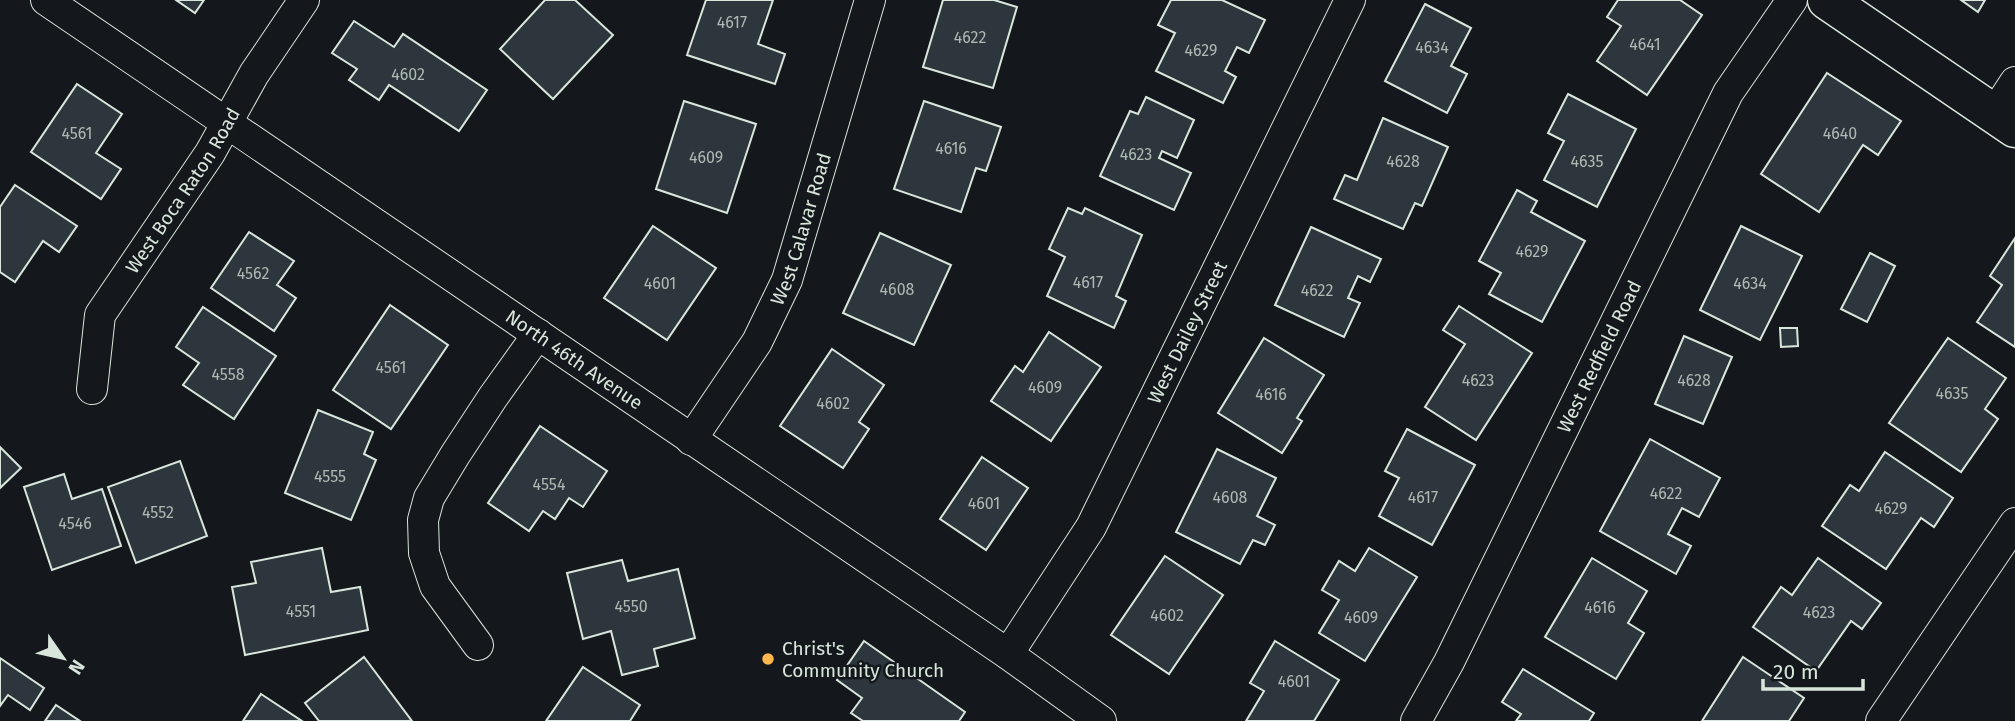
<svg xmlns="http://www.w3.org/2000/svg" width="2015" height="721" font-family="'Fira Sans',sans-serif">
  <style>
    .building { fill: #2c363c; stroke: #d8e6dc; stroke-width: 2 }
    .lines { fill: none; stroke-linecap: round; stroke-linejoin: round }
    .street-casing { stroke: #d8e6dc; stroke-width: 32 }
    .secondary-casing { stroke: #d8e6dc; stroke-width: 41 }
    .street { stroke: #14181c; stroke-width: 30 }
    .secondary { stroke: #14181c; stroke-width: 38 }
    .poi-dot { fill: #ffb74d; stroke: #14181c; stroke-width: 2.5 }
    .labels { text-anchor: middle; stroke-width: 5; stroke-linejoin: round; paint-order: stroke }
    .number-label { font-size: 16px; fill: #adbab4 }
    .street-label { font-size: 19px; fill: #d8e6dc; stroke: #14181c }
    .poi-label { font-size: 19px; fill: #d8e6dc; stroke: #14181c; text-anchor: start }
  </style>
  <rect width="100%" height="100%" fill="#14181c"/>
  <g class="building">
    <path d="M176 0H204L195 13Z"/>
    <path d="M545 0H575L613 35 553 99 500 49Z"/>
    <path d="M706 0H773L758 44 785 54 775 84 687 55Z"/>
    <path d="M943 0H994L1017 7 993 88 923 67Z"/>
    <path d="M1171 0H1222L1265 20 1249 53 1237 47 1225 71 1236 77 1223 103 1156 71 1175 33 1158 25Z"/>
    <path d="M1618 0H1680L1702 15 1647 95 1597 61 1621 26 1607 17Z"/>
    <path d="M1961 0H1985L1978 12Z"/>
    <path d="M1425 4 1471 28 1451 66 1467 74 1447 113 1385 81Z"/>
    <path d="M354 21 394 47 403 34 487 90 459 131 389 85 379 100 349 80 357 69 332 53Z"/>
    <path d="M1827 73 1901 121 1878 155 1863 145 1819 212 1761 174Z"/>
    <path d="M77 84 122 114 96 153 121 169 101 199 31 152Z"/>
    <path d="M1568 94 1636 129 1597 207 1544 180 1564 141 1548 133Z"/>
    <path d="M1146 97 1194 120 1177 158 1162 151 1159 158 1191 173 1174 210 1100 176 1130 111 1138 114Z"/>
    <path d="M684 101 756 124 727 213 656 189Z"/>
    <path d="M924 101 1001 127 986 171 976 168 961 212 894 189Z"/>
    <path d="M1383 118 1448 147 1422 206 1415 203 1403 229 1334 199 1345 175 1357 180Z"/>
    <path d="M15 185 77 226 59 252 43 241 15 282 0 272V207Z"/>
    <path d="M1517 190 1537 201 1531 212 1585 241 1542 322 1489 294 1501 273 1479 261Z"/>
    <path d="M1068 208 1082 214 1085 208 1142 235 1116 296 1126 301 1114 328 1047 296 1065 257 1049 249Z"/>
    <path d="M653 226 716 268 667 340 604 298Z"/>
    <path d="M1741 226 1802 256 1760 340 1700 310Z"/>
    <path d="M1311 227 1381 259 1370 282 1358 276 1348 298 1360 303 1344 337 1275 305Z"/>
    <path d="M249 232 294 261 277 285 296 298 274 331 211 288Z"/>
    <path d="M880 233 951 265 914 345 843 313Z"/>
    <path d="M2015 238V347L1977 322 2002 285 1990 276Z"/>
    <path d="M1870 253 1895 266 1867 322 1841 309Z"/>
    <path d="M390 305 448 345 391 429 333 390Z"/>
    <path d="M1459 306 1532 353 1476 440 1425 407 1465 344 1443 330Z"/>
    <path d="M203 307 276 356 234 419 183 385 199 363 176 347Z"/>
    <path d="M1780 328H1797L1798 346 1781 347Z"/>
    <path d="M1049 332 1101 367 1051 441 991 401 1015 366 1023 372Z"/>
    <path d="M1684 336 1732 357 1703 424 1655 404Z"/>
    <path d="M1264 338 1324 375 1297 418 1302 421 1282 453 1218 413Z"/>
    <path d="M1948 338 2006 378 1985 409 1998 419 1961 472 1889 423Z"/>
    <path d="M832 349 884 385 859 422 869 429 843 468 780 426Z"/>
    <path d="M318 410 373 432 364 454 376 460 351 520 285 493Z"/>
    <path d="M540 426 607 471 583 507 569 498 555 519 543 511 529 531 488 503Z"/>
    <path d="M1407 429 1475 465 1432 545 1379 516 1399 478 1385 471Z"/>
    <path d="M1650 439 1720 478 1699 517 1682 508 1668 534 1691 546 1676 574 1600 531Z"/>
    <path d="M0 447 21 468 0 488Z"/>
    <path d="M1217 449 1276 478 1257 516 1275 525 1265 545 1253 540 1240 564 1176 532Z"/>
    <path d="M1885 452 1953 498 1934 527 1921 518 1886 569 1822 526 1850 485 1859 491Z"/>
    <path d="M982 457 1028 488 986 550 940 519Z"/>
    <path d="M180 461 207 536 136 563 108 487Z"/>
    <path d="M64 474 72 499 102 489 121 546 52 570 24 487Z"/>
    <path d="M322 548 331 592 360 587 368 630 245 655 232 587 256 583 251 562Z"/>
    <path d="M1369 548 1417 577 1365 661 1319 633 1339 600 1322 590 1339 561 1355 571Z"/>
    <path d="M1165 556 1223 595 1169 674 1111 635Z"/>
    <path d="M1592 558 1647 591 1628 623 1644 633 1616 679 1545 637Z"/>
    <path d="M1818 558 1881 603 1862 629 1851 621 1816 671 1753 627 1781 587 1792 595Z"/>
    <path d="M622 560 628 581 678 569 695 638 654 649 658 666 622 675 611 631 583 639 567 573Z"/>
    <path d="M864 641 965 712 959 721H863L851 713 862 698 837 680Z"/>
    <path d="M1275 641 1339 680 1314 721H1246L1264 691 1250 683Z"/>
    <path d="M364 657 412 721H319L305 703Z"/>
    <path d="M1743 657 1804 698 1789 721H1702Z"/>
    <path d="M0 658 44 688 30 710 8 695 0 706Z"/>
    <path d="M583 667 640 705 630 721H546Z"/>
    <path d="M1523 669 1594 713 1589 721H1516L1521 714 1502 702Z"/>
    <path d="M261 694 302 721H243Z"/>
    <path d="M56 705 80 721H45Z"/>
  </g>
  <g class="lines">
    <g class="street-casing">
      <g id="street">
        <path id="s1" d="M46 0 1008 654 1101 721"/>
        <path d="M1994 114 2015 82"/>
        <path id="s2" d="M92 389 100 315 210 153 254 74 304 0"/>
        <path id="s3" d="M691 440 757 342 787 280 870 0"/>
        <path d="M478 645 435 586 424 553 423 520 429 498 455 455 493 397 538 334"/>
        <path id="s4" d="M1008 654 1091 527 1350 0"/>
        <path id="s5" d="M1416 721 1449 662 1728 93 1792 0"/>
        <path d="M1881 721 2015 523"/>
      </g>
    </g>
    <g class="secondary-casing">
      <path id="secondary" d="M1827 0 2015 128"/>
    </g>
    <use href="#street" class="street"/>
    <use href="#secondary" class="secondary"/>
  </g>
  <circle class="poi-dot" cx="768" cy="659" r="7"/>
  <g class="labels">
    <g class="number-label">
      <text x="732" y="28">4617</text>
      <text x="970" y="43">4622</text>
      <text x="1645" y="50">4641</text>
      <text x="1432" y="53">4634</text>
      <text x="1201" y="56">4629</text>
      <text x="408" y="80">4602</text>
      <text x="77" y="139">4561</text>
      <text x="1840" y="139">4640</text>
      <text x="951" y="154">4616</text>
      <text x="1136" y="160">4623</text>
      <text x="706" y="163">4609</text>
      <text x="1403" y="167">4628</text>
      <text x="1587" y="167">4635</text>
      <text x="1532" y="257">4629</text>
      <text x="253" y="279">4562</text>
      <text x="1088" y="288">4617</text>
      <text x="660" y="289">4601</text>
      <text x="1750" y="289">4634</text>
      <text x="897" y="295">4608</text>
      <text x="1317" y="296">4622</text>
      <text x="391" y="373">4561</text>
      <text x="228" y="380">4558</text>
      <text x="1478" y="386">4623</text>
      <text x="1694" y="386">4628</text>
      <text x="1045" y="393">4609</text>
      <text x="1952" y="399">4635</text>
      <text x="1271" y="400">4616</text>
      <text x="833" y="409">4602</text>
      <text x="330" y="482">4555</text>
      <text x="549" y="490">4554</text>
      <text x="1666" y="499">4622</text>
      <text x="1230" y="503">4608</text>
      <text x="1423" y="503">4617</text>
      <text x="984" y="509">4601</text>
      <text x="1891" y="514">4629</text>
      <text x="158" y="518">4552</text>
      <text x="75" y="529">4546</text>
      <text x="631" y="612">4550</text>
      <text x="1600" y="613">4616</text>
      <text x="301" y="617">4551</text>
      <text x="1819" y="618">4623</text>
      <text x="1167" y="621">4602</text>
      <text x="1361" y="623">4609</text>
      <text x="1294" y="687">4601</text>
    </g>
    <g class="street-label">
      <text dy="7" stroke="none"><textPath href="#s2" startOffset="224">West Boca Raton Road</textPath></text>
      <text dy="7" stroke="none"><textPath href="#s3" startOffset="240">West Calavar Road</textPath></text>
      <text dy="7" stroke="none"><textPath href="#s4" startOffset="369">West Dailey Street</textPath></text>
      <text dy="7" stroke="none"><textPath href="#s5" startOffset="408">West Redfield Road</textPath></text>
      <text dy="7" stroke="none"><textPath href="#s1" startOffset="639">North 46th Avenue</textPath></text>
    </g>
    <g class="poi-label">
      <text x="782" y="655">Christ's<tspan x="782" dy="22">Community Church</tspan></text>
    </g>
  </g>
  <g transform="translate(63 658) rotate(124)" stroke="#14181c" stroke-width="5" paint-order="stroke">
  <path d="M0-5L12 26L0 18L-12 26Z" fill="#d8e6dc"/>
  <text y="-10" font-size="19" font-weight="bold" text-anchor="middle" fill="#d8e6dc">N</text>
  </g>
  <path d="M1763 679v10h100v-10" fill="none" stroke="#d8e6dc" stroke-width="3.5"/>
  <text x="1773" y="679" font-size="21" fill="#d8e6dc" stroke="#14181c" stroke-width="5" paint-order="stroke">20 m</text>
</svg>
